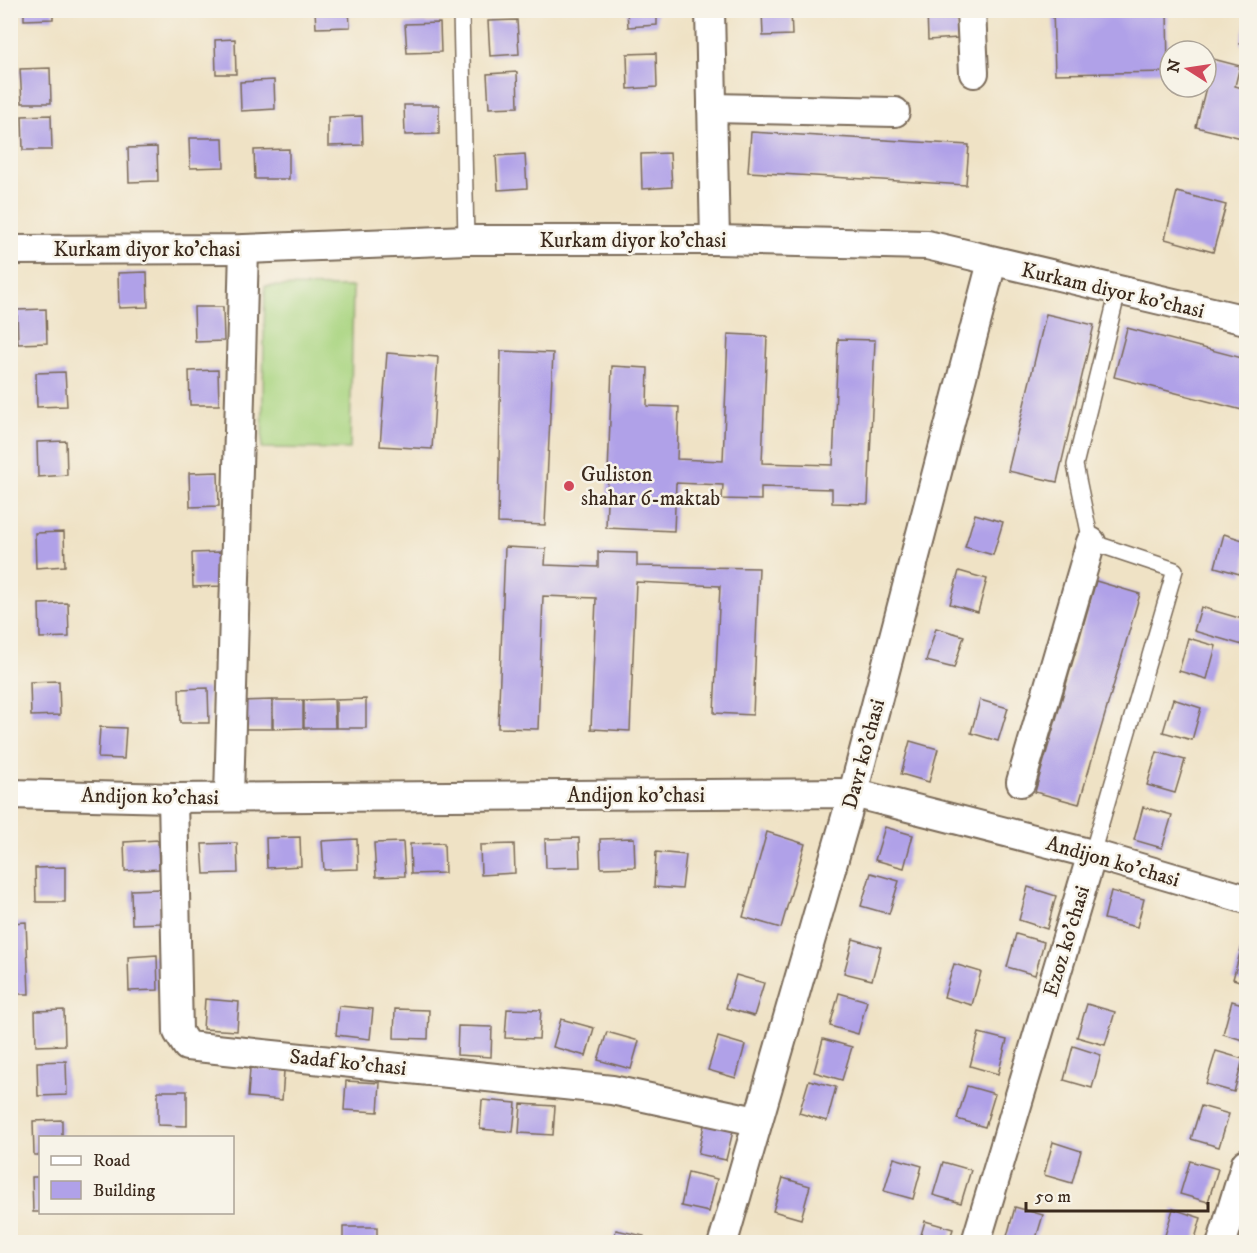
<svg xmlns="http://www.w3.org/2000/svg" width="1257" height="1253" font-family="'IM FELL DW Pica',serif">
  <style>
    .pitch { fill: #aad582; stroke: #728050; stroke-width: 1.5 }
    .building { fill: #b0a1e8 }
    .lines { fill: none; stroke-linecap: round; stroke-linejoin: round }
    .lane-casing { stroke: #7a6a58; stroke-width: 18 }
    .street-casing { stroke: #7a6a58; stroke-width: 32 }
    .lane { stroke: #fff; stroke-width: 15 }
    .street { stroke: #fff; stroke-width: 28 }
    .poi-dot { fill: #d1495b; stroke: #f7f3e8; stroke-width: 2 }
    .labels { text-anchor: middle; stroke-width: 5; stroke-linejoin: round; paint-order: stroke }
    .street-label { font-size: 21px; fill: #3b2a1e; stroke: #f7f3e8 }
    .poi-label { font-size: 21px; fill: #3b2a1e; stroke: #f7f3e8; text-anchor: start }
  </style>
  <rect width="100%" height="100%" fill="#f7f3e8"/>
  <filter id="ink" filterUnits="userSpaceOnUse"><feTurbulence type="fractalNoise" baseFrequency=".0167" numOctaves="2"/><feDisplacementMap in="SourceGraphic" scale="12" xChannelSelector="R" yChannelSelector="G"/><feConvolveMatrix kernelMatrix="1 2 1 2 8 2 1 2 1" color-interpolation-filters="sRGB"/></filter>
  <filter id="wash" filterUnits="userSpaceOnUse"><feTurbulence type="fractalNoise" baseFrequency=".008" numOctaves="4" result="noise"/><feDisplacementMap in="SourceGraphic" scale="24" xChannelSelector="R" yChannelSelector="G"/><feGaussianBlur stdDeviation="1.35" result="paint"/><feColorMatrix in="noise" values="0 0 0 0 0 0 0 0 0 0 0 0 0 0 0 0 0 1.4 0 .05"/><feComposite in="paint" operator="in"/></filter>
  <g filter="url(#wash)">
    <rect width="100%" height="100%" fill="#efe2c5"/>
    <path class="pitch" d="M265 286 353 287 350 449 262 448Z"/>
    <g id="blocks">
      <g class="building">
        <path d="M24 10H53V19L24 20Z"/>
        <path d="M315 10H349L350 27 316 28Z"/>
        <path d="M627 10H657V25L628 27Z"/>
        <path d="M762 10H791L792 35 763 36Z"/>
        <path d="M927 10H956L958 38 928 40Z"/>
        <path d="M1053 10H1167L1168 72 1055 74Z"/>
        <path d="M517 20 519 54 490 56 488 21Z"/>
        <path d="M1246 21V45L1240 44Z"/>
        <path d="M440 23 441 52 407 53 405 24Z"/>
        <path d="M235 39 236 74H216L215 40Z"/>
        <path d="M656 53 657 87 628 89 627 54Z"/>
        <path d="M1213 59 1240 66 1235 86 1246 89V139L1196 127Z"/>
        <path d="M50 68 51 103H22L20 69Z"/>
        <path d="M517 72 518 107 489 108 487 74Z"/>
        <path d="M274 80 275 109 241 111 240 82Z"/>
        <path d="M404 105H439V134L405 135Z"/>
        <path d="M51 115 52 150H23L22 116Z"/>
        <path d="M362 116 363 145 328 146V117Z"/>
        <path d="M751 132 969 145 966 185 748 172Z"/>
        <path d="M189 138H223L224 167 190 168Z"/>
        <path d="M157 147 158 181 129 182 128 148Z"/>
        <path d="M289 149V179H255L254 150Z"/>
        <path d="M670 153 672 187 642 189 641 154Z"/>
        <path d="M525 154 527 188 498 190 496 156Z"/>
        <path d="M1177 192 1226 205 1213 252 1165 239Z"/>
        <path d="M147 272 148 307 119 308 118 273Z"/>
        <path d="M194 307H223L224 341 195 342Z"/>
        <path d="M46 309 47 343 18 344 17 310Z"/>
        <path d="M1046 314 1094 325 1057 482 1008 471Z"/>
        <path d="M1127 328 1246 359V411L1114 377Z"/>
        <path d="M728 334 767 336 762 463 833 465 838 339 875 340 868 504 832 503V489L761 487V500L722 499 723 485 676 483 674 531 606 528 612 366 648 368 647 406 679 407 677 459 723 461Z"/>
        <path d="M501 351 553 353 545 525 498 523Z"/>
        <path d="M387 353 438 357 432 449 380 446Z"/>
        <path d="M218 370 219 405H190L189 371Z"/>
        <path d="M65 372 67 406 37 407 36 373Z"/>
        <path d="M66 441 67 475 38 477 37 442Z"/>
        <path d="M218 472 219 506 190 507 189 473Z"/>
        <path d="M975 514 1003 522 993 555 965 547Z"/>
        <path d="M64 532 65 566 36 568 35 533Z"/>
        <path d="M1224 534 1246 541V562L1243 575 1215 567Z"/>
        <path d="M505 547 546 549 545 565 598 567V552L637 553V566L759 568 753 715 714 713 720 586 636 582 630 731 591 729 596 598 543 596 538 729 498 728Z"/>
        <path d="M221 552 222 586 193 587 192 553Z"/>
        <path d="M959 571 987 579 978 612 950 604Z"/>
        <path d="M1096 581 1140 594 1079 804 1035 792Z"/>
        <path d="M68 603 69 637 40 638 39 604Z"/>
        <path d="M1201 607 1246 620V646L1194 631Z"/>
        <path d="M936 628 964 636 954 668 926 661Z"/>
        <path d="M1188 638 1216 646 1207 679 1179 671Z"/>
        <path d="M59 681 60 715 31 716 30 682Z"/>
        <path d="M208 688 209 723H180L179 689Z"/>
        <path d="M334 699 335 728H304V700Z"/>
        <path d="M366 699V728H336V700Z"/>
        <path d="M1173 699 1201 708 1192 740 1163 732Z"/>
        <path d="M272 700V729H241V701Z"/>
        <path d="M273 700H303V728L273 729Z"/>
        <path d="M980 700 1008 708 998 741 971 733Z"/>
        <path d="M100 727 126 728 124 759 98 758Z"/>
        <path d="M910 741 938 749 929 782 901 774Z"/>
        <path d="M1157 752 1185 760 1175 793 1147 785Z"/>
        <path d="M1143 807 1172 815 1162 848 1134 840Z"/>
        <path d="M885 827 913 835 904 868 875 860Z"/>
        <path d="M767 832 805 844 781 928 743 917Z"/>
        <path d="M300 837 301 866 267 868 266 838Z"/>
        <path d="M579 838 580 867 546 868 545 839Z"/>
        <path d="M634 838 635 867 601 868 600 839Z"/>
        <path d="M357 839 358 869 324 870 322 841Z"/>
        <path d="M158 840 159 869 125 871 124 842Z"/>
        <path d="M403 842 405 876 376 877 374 843Z"/>
        <path d="M237 843 238 873 204 874 202 844Z"/>
        <path d="M444 843 445 873 411 874 410 844Z"/>
        <path d="M514 844 515 873 481 875 480 845Z"/>
        <path d="M656 852 686 855 682 889 654 887Z"/>
        <path d="M65 867V902H36L35 868Z"/>
        <path d="M871 873 899 881 889 914 861 906Z"/>
        <path d="M1028 887 1056 896 1047 929 1019 920Z"/>
        <path d="M160 889 161 923 132 924 131 890Z"/>
        <path d="M1111 891 1144 899 1137 927 1104 919Z"/>
        <path d="M26 922 29 994H10V923Z"/>
        <path d="M1016 934 1044 942 1035 975 1007 967Z"/>
        <path d="M853 939 881 947 872 980 844 973Z"/>
        <path d="M1242 946 1246 947V983L1233 979Z"/>
        <path d="M157 955 158 990 129 991 128 957Z"/>
        <path d="M954 964 981 972 972 1005 944 997Z"/>
        <path d="M736 975 764 983 754 1016 726 1008Z"/>
        <path d="M839 993 867 1001 858 1034 830 1026Z"/>
        <path d="M205 999 239 1002 237 1031 203 1029Z"/>
        <path d="M1232 1001 1246 1005V1041L1223 1034Z"/>
        <path d="M1087 1004 1115 1012 1105 1045 1077 1037Z"/>
        <path d="M339 1006 373 1009 370 1039 336 1035Z"/>
        <path d="M395 1009 429 1010 428 1039 394 1038Z"/>
        <path d="M507 1009 541 1010 539 1039 505 1038Z"/>
        <path d="M64 1010 65 1045 36 1046 35 1011Z"/>
        <path d="M561 1019 594 1028 586 1056 553 1047Z"/>
        <path d="M458 1026 492 1027 491 1057 457 1055Z"/>
        <path d="M607 1032 639 1041 631 1069 598 1060Z"/>
        <path d="M979 1033 1007 1040 998 1074 970 1066Z"/>
        <path d="M718 1037 745 1045 736 1078 708 1070Z"/>
        <path d="M823 1039 852 1047 842 1080 814 1072Z"/>
        <path d="M1073 1046 1101 1055 1092 1088 1064 1080Z"/>
        <path d="M1216 1051 1243 1059 1234 1092 1206 1084Z"/>
        <path d="M66 1061 67 1095 38 1096 37 1062Z"/>
        <path d="M250 1068 284 1071 282 1100 248 1097Z"/>
        <path d="M809 1080 836 1087 827 1121 799 1113Z"/>
        <path d="M346 1081 380 1083 378 1112 344 1110Z"/>
        <path d="M967 1086 995 1094 985 1127 957 1119Z"/>
        <path d="M158 1091H187V1126L158 1125Z"/>
        <path d="M482 1100 516 1103 513 1132 480 1129Z"/>
        <path d="M521 1104 555 1106 553 1135 519 1133Z"/>
        <path d="M1201 1106 1229 1114 1219 1147 1191 1139Z"/>
        <path d="M62 1120V1138H40V1155H34L33 1121Z"/>
        <path d="M705 1120 734 1127 726 1160 698 1154Z"/>
        <path d="M1053 1142 1081 1151 1072 1183 1044 1175Z"/>
        <path d="M894 1158 922 1166 913 1199 884 1191Z"/>
        <path d="M1190 1161 1218 1169 1208 1202 1180 1194Z"/>
        <path d="M943 1162 971 1170 961 1203 933 1195Z"/>
        <path d="M688 1172 717 1179 709 1212 681 1206Z"/>
        <path d="M32 1177H40V1212H33Z"/>
        <path d="M783 1178 810 1186 801 1219 773 1211Z"/>
        <path d="M1015 1207 1043 1215 1035 1242 1006 1240Z"/>
        <path d="M1173 1209 1201 1218 1194 1242H1163Z"/>
        <path d="M925 1221 953 1229 949 1242H919Z"/>
        <rect x="343" y="1227" width="34" height="15"/>
        <path d="M616 1230 644 1236 643 1242H613Z"/>
        <rect x="429" y="1240" width="35" height="2"/>
      </g>
    </g>
  </g>
  <g filter="url(#ink)">
    <use href="#blocks" fill-opacity="0" stroke="#7a6a58" stroke-width="1.5"/>
    <g class="lines">
      <g class="lane-casing">
        <g id="lane">
          <path d="M461 10 466 240"/>
          <path d="M1092 854 1175 570 1091 542 1075 465 1118 291"/>
        </g>
      </g>
      <g class="street-casing">
        <g id="street">
          <path d="M710 10 715 240"/>
          <path d="M971 10 974 73"/>
          <path d="M712 108 895 112"/>
          <path d="M10 250 244 249 466 240H715L927 245 1246 320"/>
          <path d="M1021 782 1091 542"/>
          <path d="M10 794 173 798 853 793 1092 854 1246 899"/>
          <path d="M229 797 244 249"/>
          <path d="M173 798 178 1032 187 1046 612 1090 756 1121"/>
          <path d="M723 1242 853 793 992 262"/>
          <path d="M976 1242 1092 854"/>
          <path d="M1222 1242 1246 1163"/>
        </g>
      </g>
      <use href="#lane" class="lane"/>
      <use href="#street" class="street"/>
    </g>
  </g>
  <circle class="poi-dot" cx="569" cy="486" r="6"/>
  <g class="labels">
    <g class="street-label">
      <text x="633" y="247">Kurkam diyor ko'chasi</text>
      <text x="147" y="256">Kurkam diyor ko'chasi</text>
      <text transform="translate(1113 290) rotate(13)" y="7">Kurkam diyor ko'chasi</text>
      <text transform="translate(863 754) rotate(-75)" y="7">Davr ko'chasi</text>
      <text x="636" y="802">Andijon ko'chasi</text>
      <text transform="translate(150 796) rotate(1)" y="7">Andijon ko'chasi</text>
      <text transform="translate(1113 861) rotate(16)" y="7">Andijon ko'chasi</text>
      <text transform="translate(1066 941) rotate(-73)" y="7">Ezoz ko'chasi</text>
      <text transform="translate(348 1062) rotate(6)" y="7">Sadaf ko'chasi</text>
    </g>
    <g class="poi-label">
      <text x="581" y="481">Guliston<tspan x="581" dy="24">shahar 6-maktab</tspan></text>
    </g>
  </g>
  <rect width="1257" height="1253" fill="none" stroke="#f7f3e8" stroke-width="36"/>
  <rect x="39" y="1136" width="195" height="78" fill="#f7f3e8" stroke="#aca397" stroke-width="1.5"/>
  <rect x="51" y="1156" width="30" height="9" fill="#ffffff" stroke="#aca397" stroke-width="1.5"/>
  <text x="93" y="1166" font-size="18" fill="#3b2a1e">Road</text>
  <rect x="51" y="1181" width="30" height="18" fill="#b0a1e8" stroke="#aca397" stroke-width="1.5"/>
  <text x="93" y="1196" font-size="18" fill="#3b2a1e">Building</text>
  <g transform="translate(1188 69) rotate(282)"><circle r="28" fill="#f7f3e8" stroke="#aca397" stroke-width="1.5"/>
  <path d="M0-4.5L10 22L0 15L-10 22Z" fill="#d1495b"/>
  <text y="-9" font-size="16" font-weight="bold" text-anchor="middle" fill="#3b2a1e">N</text>
  </g>
  <path d="M1026 1202v9h182v-9" fill="none" stroke="#3b2a1e" stroke-width="3"/>
  <text x="1035" y="1202" font-size="18" fill="#3b2a1e" stroke="#f7f3e8" stroke-width="4.5" paint-order="stroke">50 m</text>
</svg>
